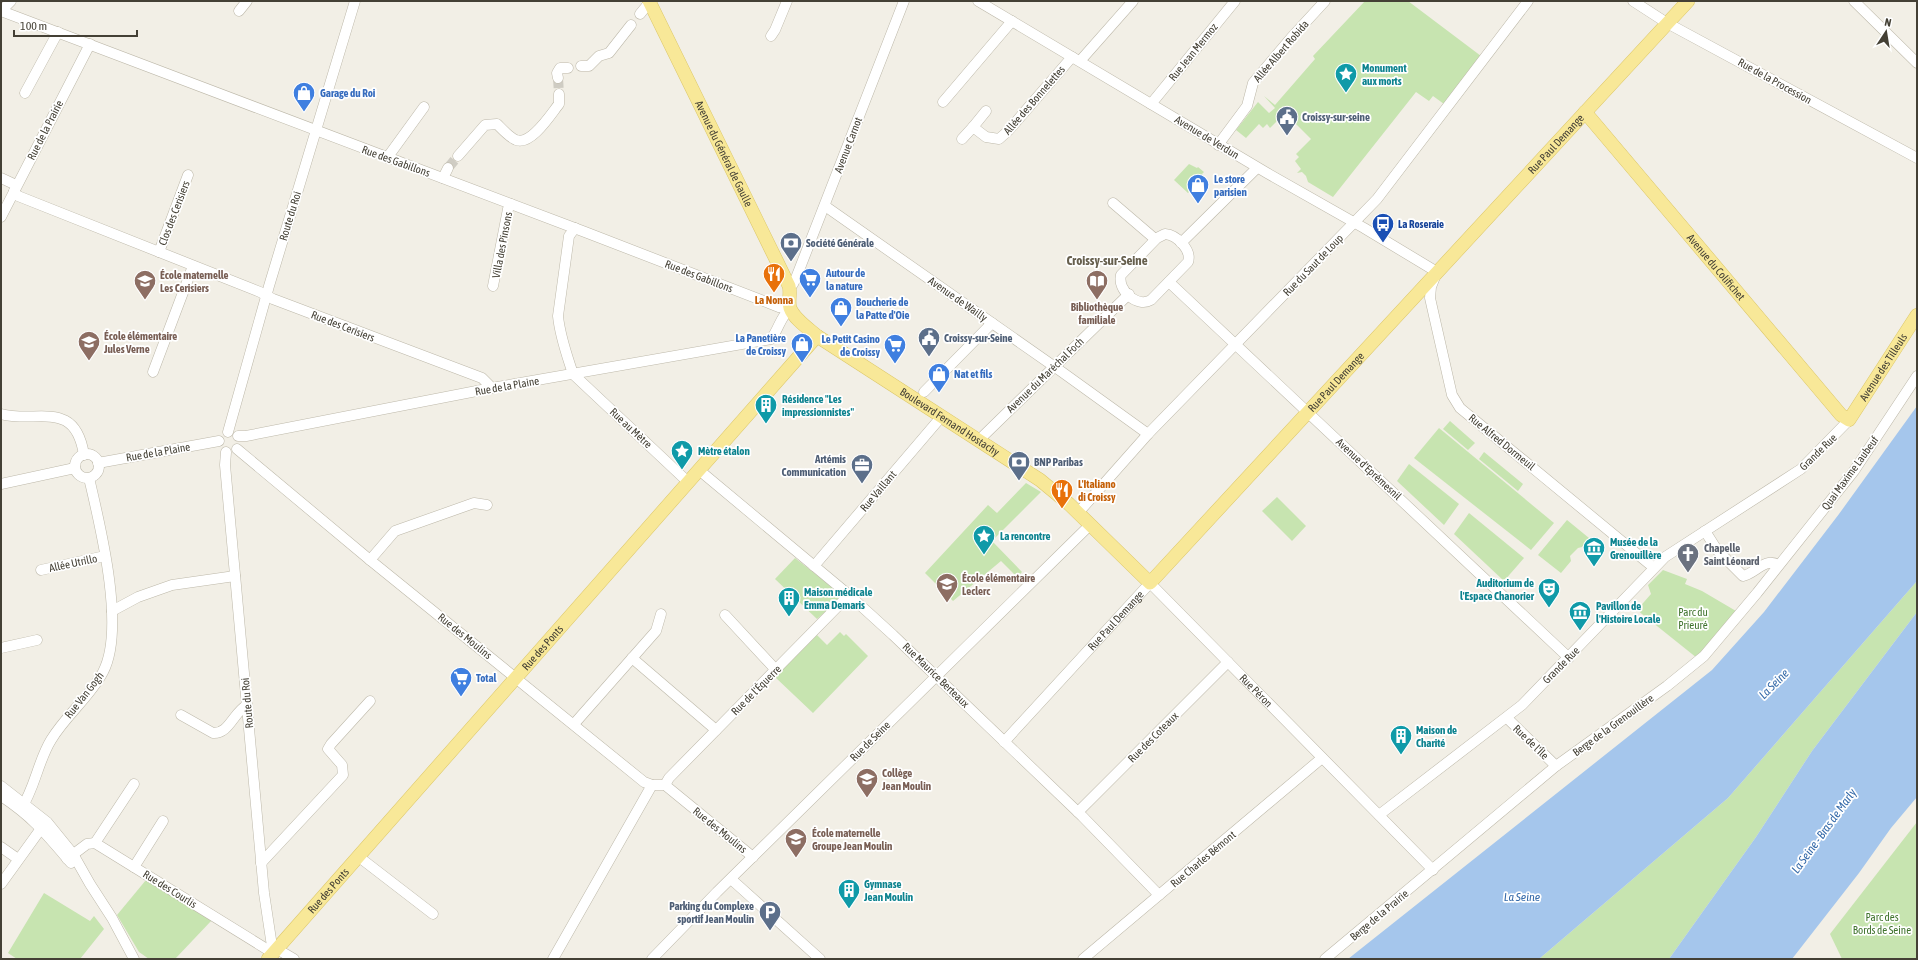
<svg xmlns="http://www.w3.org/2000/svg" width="1918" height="960" font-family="'Asap Condensed',sans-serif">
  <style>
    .green { fill: #c7e4b0 }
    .water { fill: #a5c6ec }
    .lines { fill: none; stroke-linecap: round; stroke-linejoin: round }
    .minor-tunnel { stroke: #cfccc3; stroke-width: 10; stroke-dasharray: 10 5; stroke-linecap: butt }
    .minor-casing { stroke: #bdb8a9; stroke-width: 11 }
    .major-casing { stroke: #dcc769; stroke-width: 14 }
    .minor { stroke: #fff; stroke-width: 10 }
    .major { stroke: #f8e898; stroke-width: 13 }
    .labels { text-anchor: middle; stroke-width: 3.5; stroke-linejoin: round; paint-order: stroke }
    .street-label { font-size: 11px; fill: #444035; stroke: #fff }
    .culture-label { font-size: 11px; font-weight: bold; fill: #0d838f; stroke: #fff; text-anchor: start }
    .shop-label { font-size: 11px; font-weight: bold; fill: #366cbe; stroke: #fff; text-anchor: start }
    .service-label { font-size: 11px; font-weight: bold; fill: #4e5e75; stroke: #fff; text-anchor: start }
    .transit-label { font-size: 11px; font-weight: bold; fill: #164399; stroke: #fff; text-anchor: start }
    .education-label { font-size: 11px; font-weight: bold; fill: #785e54; stroke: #fff; text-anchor: start }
    .food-label { font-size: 11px; font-weight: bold; fill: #c56008; stroke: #fff }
    .worship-label { font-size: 11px; font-weight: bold; fill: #5b616d; stroke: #fff; text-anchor: start }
    .park-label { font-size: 11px; fill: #3e722c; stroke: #fff }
    .water-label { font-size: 12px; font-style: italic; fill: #356aa9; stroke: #fff }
    .quarter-label { font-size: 13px; font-weight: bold; fill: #665f4d; stroke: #fff }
  </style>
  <rect width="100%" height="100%" fill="#f2efe6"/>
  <g class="green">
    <path d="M1365 1H1408L1481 56 1444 104 1433 96 1429 101 1416 92 1333 197 1308 182 1306 176 1302 172 1297 173 1301 169 1295 161 1299 157 1296 154 1311 139 1285 113 1270 128 1267 124 1263 128 1259 124 1246 138 1236 130 1258 102 1269 113 1275 108 1264 96 1275 105 1315 59 1313 56Z"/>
    <path d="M1189 164 1197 168 1198 167 1204 172 1202 174 1205 177 1188 193 1174 180Z"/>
    <path d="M1450 421 1475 443 1468 450 1443 429Z"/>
    <path d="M1439 428 1554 523 1531 550 1414 458Z"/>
    <path d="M1484 452 1523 484 1518 491 1479 459Z"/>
    <path d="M1409 464 1459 504 1444 525 1397 481Z"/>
    <path d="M1026 483 1041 492 992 541 1022 572 1017 577 1001 561 953 601 925 573 988 505 997 513Z"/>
    <path d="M1277 497 1306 526 1292 541 1262 511Z"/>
    <path d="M1469 513 1524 558 1504 581 1454 534Z"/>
    <path d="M1567 520 1589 538 1582 547 1578 548 1570 556 1571 561 1561 573 1538 555Z"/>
    <path d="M795 558 841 594 835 603 817 619 775 579Z"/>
    <path d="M1663 570 1687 579 1685 584 1702 591 1736 611 1697 658 1637 610 1651 594 1648 585Z"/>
    <path d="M1917 581V612L1812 751 1756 837 1669 959H1539L1728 798Z"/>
    <path d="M840 632 844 636 846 634 868 656 813 713 775 677 817 635 827 645Z"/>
    <path d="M1917 822V959H1842L1830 934Z"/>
    <path d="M146 880 212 920 175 959H149L139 952 117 915Z"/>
    <path d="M44 893 90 921 94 916 104 929 80 959H17L8 953Z"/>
  </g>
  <g class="water">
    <path d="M1917 406V581L1728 798 1539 959H1348L1712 670 1764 612 1839 514Z"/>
    <path d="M1917 612V797L1891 828 1859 873 1792 959H1669L1756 837 1812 751Z"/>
  </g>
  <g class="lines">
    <g class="minor-tunnel">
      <path d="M558 78 559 94"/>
      <path d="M448 168 458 156"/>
    </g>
    <g class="minor-casing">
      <g id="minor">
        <path d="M978 1 1267 173 1364 228 1437 272 1431 287 1430 298 1452 395 1460 408 1653 567"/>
        <path d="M1633 1 1667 23 1917 158"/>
        <path d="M1854 1 1917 63"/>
        <path d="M1 11 585 232 779 307 790 309"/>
        <path d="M1 11 11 1"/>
        <path d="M239 11 247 1"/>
        <path d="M640 14 649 3"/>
        <path d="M771 36 775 30 787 1"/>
        <path d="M1080 61 1133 1"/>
        <path d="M581 66H589L599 56 609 53 631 25"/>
        <path d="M558 78 557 73 560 68H568"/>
        <path d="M25 93 58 32"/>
        <path d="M943 102 1012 21"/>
        <path d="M1151 104 1235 1"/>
        <path d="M973 127 986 111"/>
        <path d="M962 139 973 127 986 137 999 139 1008 131 1072 57"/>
        <path d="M1218 145 1247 106 1253 83 1291 38 1325 1"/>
        <path d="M458 156 485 125 497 124C502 129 509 137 516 140 531 146 551 114 559 104V94"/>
        <path d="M387 158 424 107"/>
        <path d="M1 178 16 185"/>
        <path d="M443 178 448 168"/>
        <path d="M14 191 18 196 260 292 273 299 482 378 492 388"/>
        <path d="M1113 203 1155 239"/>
        <path d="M825 206 1062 372 1148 434"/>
        <path d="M1 217 90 44"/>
        <path d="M575 228 569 236 558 316C560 337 567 355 573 374L688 482"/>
        <path d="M1165 234C1177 235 1192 250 1188 262L1151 300C1137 308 1117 290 1121 275L1157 238Z"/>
        <path d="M1181 243 1257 168"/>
        <path d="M159 252 188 175"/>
        <path d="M1169 282 1569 658"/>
        <path d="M493 286 508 209 511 204"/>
        <path d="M789 286 793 284 796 278 904 1"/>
        <path d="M153 372 193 266"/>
        <path d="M924 392 992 323"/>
        <path d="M1 414C37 424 75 398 84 455"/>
        <path d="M228 432 269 286 355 1"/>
        <path d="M238 436H246L492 388 771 339C779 329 780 317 790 309"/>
        <path d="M979 440 1129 294"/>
        <path d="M237 449 370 560 644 782 652 785H665L753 857"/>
        <path d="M226 452 225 465 264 893 273 953"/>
        <circle cx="87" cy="466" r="12"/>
        <path d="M98 463 219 441"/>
        <path d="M699 470 849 595 893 635 1082 816 1159 895"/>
        <path d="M1 484 75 468"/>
        <path d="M1078 513 1148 434 1377 199 1528 1"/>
        <path d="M1705 531 1717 550 1743 576C1755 574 1765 557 1778 565"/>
        <path d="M370 560 395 531 474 503 487 505"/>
        <path d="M814 566 942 416"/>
        <path d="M41 570 105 556"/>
        <path d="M112 611 138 597 172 585 235 576"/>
        <path d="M725 615 776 670"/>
        <path d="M1 648 37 640"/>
        <path d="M632 658 716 730"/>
        <path d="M181 715 213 733C229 734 233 713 247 705"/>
        <path d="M1507 718 1556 766"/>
        <path d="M574 724 656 631 661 614"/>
        <path id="s1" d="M1004 742 1150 583 1433 870"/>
        <path d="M665 785 669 778 849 595"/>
        <path d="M1 786 47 822 73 854 90 884 112 918 134 959"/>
        <path d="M1 796C33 817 47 835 71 863"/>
        <path d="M21 809C35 788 38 761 51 740 66 715 90 697 103 672 126 629 100 525 89 478"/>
        <path d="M1078 812 1228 662"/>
        <path d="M1379 815 1522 705 1665 557 1801 469 1849 420"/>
        <path d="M95 843 134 784"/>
        <path d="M1 847 18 859"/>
        <path d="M359 857 433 914"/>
        <path d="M67 859 87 844 95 843 273 953"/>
        <path d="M261 863 343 775 342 765 328 749 331 744 370 701"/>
        <path d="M134 867 163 821"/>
        <path d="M731 879 820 959"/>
        <path d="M1 884 45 823"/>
        <path d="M277 949 294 959"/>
        <path d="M553 959 652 785"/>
        <path d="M652 959 717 892 1090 525"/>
        <path d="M1083 959 1322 758"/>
        <path d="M1325 959 1556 766 1667 686 1704 656 1757 593 1854 471 1917 376"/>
      </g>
    </g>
    <g class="major-casing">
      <g id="major">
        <path id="s2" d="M649 1 789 286C791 293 788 301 790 308 794 319 809 329 817 336L1040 480 1069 504 1150 583 1688 1"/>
        <path id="s3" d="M1585 112 1841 415 1849 420 1917 315"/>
        <path id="s4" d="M268 959 817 336"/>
      </g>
    </g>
    <use href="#minor" class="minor"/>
    <use href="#major" class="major"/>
  </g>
  <defs>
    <g id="sight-pin" transform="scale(1.15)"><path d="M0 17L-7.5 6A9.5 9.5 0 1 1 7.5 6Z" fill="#0f9aa8" stroke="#fff"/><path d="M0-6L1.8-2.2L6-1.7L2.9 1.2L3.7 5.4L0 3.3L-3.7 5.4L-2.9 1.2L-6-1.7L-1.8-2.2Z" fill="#fff"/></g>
    <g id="shop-pin" transform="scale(1.15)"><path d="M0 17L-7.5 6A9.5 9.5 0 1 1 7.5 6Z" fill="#3f7fe0" stroke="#fff"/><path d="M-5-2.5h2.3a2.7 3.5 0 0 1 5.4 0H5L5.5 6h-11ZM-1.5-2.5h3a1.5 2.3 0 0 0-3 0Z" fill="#fff"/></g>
    <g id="civic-pin" transform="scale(1.15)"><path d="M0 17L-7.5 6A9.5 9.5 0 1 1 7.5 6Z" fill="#5c6f8a" stroke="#fff"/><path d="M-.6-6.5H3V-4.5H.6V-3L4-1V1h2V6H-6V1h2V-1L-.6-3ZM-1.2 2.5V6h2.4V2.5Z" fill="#fff"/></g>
    <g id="bus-pin" transform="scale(1.15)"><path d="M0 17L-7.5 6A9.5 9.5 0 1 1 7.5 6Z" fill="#1a4fb4" stroke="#fff"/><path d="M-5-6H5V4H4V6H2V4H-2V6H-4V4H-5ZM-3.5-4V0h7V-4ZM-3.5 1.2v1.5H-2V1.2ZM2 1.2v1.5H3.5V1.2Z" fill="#fff"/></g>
    <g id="bank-pin" transform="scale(1.15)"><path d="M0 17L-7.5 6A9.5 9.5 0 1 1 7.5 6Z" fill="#5c6f8a" stroke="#fff"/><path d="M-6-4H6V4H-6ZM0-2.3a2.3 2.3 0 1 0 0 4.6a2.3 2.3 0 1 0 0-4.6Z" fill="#fff"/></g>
    <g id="restaurant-pin" transform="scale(1.15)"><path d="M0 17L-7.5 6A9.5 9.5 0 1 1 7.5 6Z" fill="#e8710a" stroke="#fff"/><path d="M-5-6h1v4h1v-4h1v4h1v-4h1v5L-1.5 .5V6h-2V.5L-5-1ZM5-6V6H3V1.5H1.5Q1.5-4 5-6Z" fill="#fff"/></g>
    <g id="supermarket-pin" transform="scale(1.15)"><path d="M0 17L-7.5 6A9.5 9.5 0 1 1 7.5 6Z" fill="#3f7fe0" stroke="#fff"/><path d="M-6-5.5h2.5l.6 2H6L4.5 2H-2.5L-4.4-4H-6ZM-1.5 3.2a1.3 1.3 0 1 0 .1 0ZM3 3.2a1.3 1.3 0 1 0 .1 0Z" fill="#fff"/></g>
    <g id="school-pin" transform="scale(1.15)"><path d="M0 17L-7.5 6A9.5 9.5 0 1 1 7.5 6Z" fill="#8d6e63" stroke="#fff"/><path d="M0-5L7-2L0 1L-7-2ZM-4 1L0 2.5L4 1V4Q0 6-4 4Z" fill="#fff"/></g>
    <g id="library-pin" transform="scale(1.15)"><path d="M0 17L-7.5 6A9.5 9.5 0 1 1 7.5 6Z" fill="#8d6e63" stroke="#fff"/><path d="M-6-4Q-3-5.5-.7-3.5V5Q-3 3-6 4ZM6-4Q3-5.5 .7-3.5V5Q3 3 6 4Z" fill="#fff"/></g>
    <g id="building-pin" transform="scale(1.15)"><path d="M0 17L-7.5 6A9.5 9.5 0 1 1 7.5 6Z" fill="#0f9aa8" stroke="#fff"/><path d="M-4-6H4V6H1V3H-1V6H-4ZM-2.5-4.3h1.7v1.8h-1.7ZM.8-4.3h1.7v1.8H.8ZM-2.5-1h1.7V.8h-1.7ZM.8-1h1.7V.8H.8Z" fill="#fff"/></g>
    <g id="office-pin" transform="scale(1.15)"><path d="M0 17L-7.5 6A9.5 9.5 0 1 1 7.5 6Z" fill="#5c6f8a" stroke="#fff"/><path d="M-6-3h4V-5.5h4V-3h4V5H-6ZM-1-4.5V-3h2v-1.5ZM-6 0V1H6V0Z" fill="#fff"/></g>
    <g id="museum-pin" transform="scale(1.15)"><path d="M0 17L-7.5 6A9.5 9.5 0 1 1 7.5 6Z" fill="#0f9aa8" stroke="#fff"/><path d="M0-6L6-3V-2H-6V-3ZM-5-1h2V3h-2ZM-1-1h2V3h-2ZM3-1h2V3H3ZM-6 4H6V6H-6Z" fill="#fff"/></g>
    <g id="church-pin" transform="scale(1.15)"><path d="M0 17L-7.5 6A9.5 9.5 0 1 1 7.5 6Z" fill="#6b7280" stroke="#fff"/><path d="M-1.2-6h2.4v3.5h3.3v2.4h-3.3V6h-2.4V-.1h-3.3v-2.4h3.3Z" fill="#fff"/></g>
    <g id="theatre-pin" transform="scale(1.15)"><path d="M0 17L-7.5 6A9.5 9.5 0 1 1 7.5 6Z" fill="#0f9aa8" stroke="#fff"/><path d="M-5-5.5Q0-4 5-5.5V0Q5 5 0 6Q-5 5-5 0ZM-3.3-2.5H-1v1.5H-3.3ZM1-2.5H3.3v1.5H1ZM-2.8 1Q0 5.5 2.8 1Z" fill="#fff"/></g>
    <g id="parking-pin" transform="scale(1.15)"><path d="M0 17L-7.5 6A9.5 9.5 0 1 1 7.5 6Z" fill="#5c6f8a" stroke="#fff"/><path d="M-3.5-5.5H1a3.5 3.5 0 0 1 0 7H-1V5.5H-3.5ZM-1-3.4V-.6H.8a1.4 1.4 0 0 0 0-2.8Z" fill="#fff"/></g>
  </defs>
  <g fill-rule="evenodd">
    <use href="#sight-pin" x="1346" y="74"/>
    <use href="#shop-pin" x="304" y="93"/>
    <use href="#civic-pin" x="1287" y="117"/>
    <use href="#shop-pin" x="1198" y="185"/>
    <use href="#bus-pin" x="1383" y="224"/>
    <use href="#bank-pin" x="791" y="243"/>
    <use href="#restaurant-pin" x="774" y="274"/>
    <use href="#supermarket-pin" x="810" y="279"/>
    <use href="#school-pin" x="145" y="281"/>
    <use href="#library-pin" x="1097" y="281"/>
    <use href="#shop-pin" x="841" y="308"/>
    <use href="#civic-pin" x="929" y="338"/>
    <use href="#school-pin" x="89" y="342"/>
    <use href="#shop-pin" x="802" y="344"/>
    <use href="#supermarket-pin" x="895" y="345"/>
    <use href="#shop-pin" x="939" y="374"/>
    <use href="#building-pin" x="766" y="405"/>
    <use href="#sight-pin" x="682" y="451"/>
    <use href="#bank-pin" x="1019" y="462"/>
    <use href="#office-pin" x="862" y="465"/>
    <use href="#restaurant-pin" x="1062" y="490"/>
    <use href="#sight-pin" x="984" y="536"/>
    <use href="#museum-pin" x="1594" y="548"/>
    <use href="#church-pin" x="1688" y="554"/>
    <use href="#school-pin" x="947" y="584"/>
    <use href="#theatre-pin" x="1549" y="589"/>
    <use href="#building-pin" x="789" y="598"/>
    <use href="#museum-pin" x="1580" y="612"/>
    <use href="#supermarket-pin" x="461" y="678"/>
    <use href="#building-pin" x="1401" y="736"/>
    <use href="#school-pin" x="867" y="779"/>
    <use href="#school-pin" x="796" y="839"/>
    <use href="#building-pin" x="849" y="890"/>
    <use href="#parking-pin" x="770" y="912"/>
  </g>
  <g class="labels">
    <g class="street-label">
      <text transform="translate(1281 51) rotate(-49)" y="4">Allée Albert Robida</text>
      <text transform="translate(1193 52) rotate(-51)" y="4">Rue Jean Mermoz</text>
      <text transform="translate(1775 81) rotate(29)" y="4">Rue de la Procession</text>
      <text transform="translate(1034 100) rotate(-49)" y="4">Allée des Bonnelettes</text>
      <text transform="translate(45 130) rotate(-63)" y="4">Rue de la Prairie</text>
      <text transform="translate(1207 137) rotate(31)" y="4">Avenue de Verdun</text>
      <text dy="4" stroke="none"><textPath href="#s2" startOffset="1393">Rue Paul Demange</textPath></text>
      <text transform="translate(848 145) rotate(-69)" y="4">Avenue Carnot</text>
      <text dy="4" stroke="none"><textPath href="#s2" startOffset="170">Avenue du Général de Gaulle</textPath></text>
      <text transform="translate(396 161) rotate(20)" y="4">Rue des Gabillons</text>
      <text transform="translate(174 213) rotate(-69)" y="4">Clos des Cerisiers</text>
      <text transform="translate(290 216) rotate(-73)" y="4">Route du Roi</text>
      <text transform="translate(502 245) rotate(-79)" y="4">Villa des Pinsons</text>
      <text transform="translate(1313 265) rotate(-46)" y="4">Rue du Saut de Loup</text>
      <text dy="4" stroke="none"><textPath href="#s3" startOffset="203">Avenue du Colifichet</textPath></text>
      <text transform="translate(699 276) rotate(21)" y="4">Rue des Gabillons</text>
      <text transform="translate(958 299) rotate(35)" y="4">Avenue de Wailly</text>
      <text transform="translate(343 326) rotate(21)" y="4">Rue des Cerisiers</text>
      <text dy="4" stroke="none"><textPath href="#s3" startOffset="469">Avenue des Tilleuls</textPath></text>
      <text transform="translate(1045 375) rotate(-44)" y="4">Avenue du Maréchal Foch</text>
      <text dy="4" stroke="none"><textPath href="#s2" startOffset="1069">Rue Paul Demange</textPath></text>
      <text transform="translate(507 386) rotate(-10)" y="4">Rue de la Plaine</text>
      <text dy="4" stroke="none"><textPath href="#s2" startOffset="537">Boulevard Fernand Hostachy</textPath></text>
      <text transform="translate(631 428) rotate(43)" y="4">Rue au Mètre</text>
      <text transform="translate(1502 442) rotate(39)" y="4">Rue Alfred Dormeuil</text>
      <text transform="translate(158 452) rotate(-10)" y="4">Rue de la Plaine</text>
      <text transform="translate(1818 452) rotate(-44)" y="4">Grande Rue</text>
      <text transform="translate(1369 469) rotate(43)" y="4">Avenue d'Eprémesnil</text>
      <text transform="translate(1850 473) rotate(-54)" y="4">Quai Maxime Laubeuf</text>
      <text transform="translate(878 491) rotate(-50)" y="4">Rue Vaillant</text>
      <text transform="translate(73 563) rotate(-12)" y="4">Allée Utrillo</text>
      <text dy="4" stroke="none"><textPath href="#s1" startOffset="165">Rue Paul Demange</textPath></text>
      <text transform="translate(465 636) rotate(39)" y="4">Rue des Moulins</text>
      <text dy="4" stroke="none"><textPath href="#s4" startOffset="415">Rue des Ponts</textPath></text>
      <text transform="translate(1561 665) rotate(-45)" y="4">Grande Rue</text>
      <text transform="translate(936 675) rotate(44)" y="4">Rue Maurice Berteaux</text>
      <text transform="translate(756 690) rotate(-45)" y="4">Rue de l'Équerre</text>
      <text dy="4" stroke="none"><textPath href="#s1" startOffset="367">Rue Péron</textPath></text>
      <text transform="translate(84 695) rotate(-52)" y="4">Rue Van Gogh</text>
      <text transform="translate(247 703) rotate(-95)" y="4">Route du Roi</text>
      <text transform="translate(1613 725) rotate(-36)" y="4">Berge de la Grenouillère</text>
      <text transform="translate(1153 737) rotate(-45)" y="4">Rue des Coteaux</text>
      <text transform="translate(870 741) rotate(-45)" y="4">Rue de Seine</text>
      <text transform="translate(1531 742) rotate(44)" y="4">Rue de l'Île</text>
      <text transform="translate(720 830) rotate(39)" y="4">Rue des Moulins</text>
      <text transform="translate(1203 859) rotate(-40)" y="4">Rue Charles Bémont</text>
      <text transform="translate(170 889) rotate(32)" y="4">Rue des Courlis</text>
      <text dy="4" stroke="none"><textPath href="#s4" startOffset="91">Rue des Ponts</textPath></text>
      <text transform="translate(1379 915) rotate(-40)" y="4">Berge de la Prairie</text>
    </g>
    <g class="culture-label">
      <text x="1362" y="72">Monument<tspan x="1362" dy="13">aux morts</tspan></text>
      <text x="782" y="403">Résidence "Les<tspan x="782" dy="13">impressionnistes"</tspan></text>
      <text x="698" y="455">Mètre étalon</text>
      <text x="1000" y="540">La rencontre</text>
      <text x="1610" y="546">Musée de la<tspan x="1610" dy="13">Grenouillère</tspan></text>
      <text x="1534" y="587" text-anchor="end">Auditorium de<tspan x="1534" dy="13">l'Espace Chanorier</tspan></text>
      <text x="804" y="596">Maison médicale<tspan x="804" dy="13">Emma Demaris</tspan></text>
      <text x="1596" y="610">Pavillon de<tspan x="1596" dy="13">l'Histoire Locale</tspan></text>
      <text x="1416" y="734">Maison de<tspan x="1416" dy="13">Charité</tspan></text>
      <text x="864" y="888">Gymnase<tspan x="864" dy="13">Jean Moulin</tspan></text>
    </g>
    <g class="shop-label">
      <text x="320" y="97">Garage du Roi</text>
      <text x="1214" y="183">Le store<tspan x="1214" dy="13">parisien</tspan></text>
      <text x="826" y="277">Autour de<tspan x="826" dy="13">la nature</tspan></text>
      <text x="856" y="306">Boucherie de<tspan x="856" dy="13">la Patte d'Oie</tspan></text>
      <text x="786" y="342" text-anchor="end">La Panetière<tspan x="786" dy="13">de Croissy</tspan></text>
      <text x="880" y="343" text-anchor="end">Le Petit Casino<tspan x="880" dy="13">de Croissy</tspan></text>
      <text x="954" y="378">Nat et fils</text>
      <text x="476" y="682">Total</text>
    </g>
    <g class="service-label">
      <text x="1302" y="121">Croissy-sur-seine</text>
      <text x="806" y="247">Société Générale</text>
      <text x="944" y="342">Croissy-sur-Seine</text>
      <text x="846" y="463" text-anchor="end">Artémis<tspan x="846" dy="13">Communication</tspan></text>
      <text x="1034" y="466">BNP Paribas</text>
      <text x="754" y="910" text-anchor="end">Parking du Complexe<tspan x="754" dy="13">sportif Jean Moulin</tspan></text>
    </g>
    <g class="transit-label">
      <text x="1398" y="228">La Roseraie</text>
    </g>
    <g class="education-label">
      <text x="160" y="279">École maternelle<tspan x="160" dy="13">Les Cerisiers</tspan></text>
      <text x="1097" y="311" text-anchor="middle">Bibliothèque<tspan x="1097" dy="13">familiale</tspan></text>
      <text x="104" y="340">École élémentaire<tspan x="104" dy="13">Jules Verne</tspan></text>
      <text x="962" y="582">École élémentaire<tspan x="962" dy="13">Leclerc</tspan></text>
      <text x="882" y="777">Collège<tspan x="882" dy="13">Jean Moulin</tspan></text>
      <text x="812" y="837">École maternelle<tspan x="812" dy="13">Groupe Jean Moulin</tspan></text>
    </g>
    <g class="food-label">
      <text x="774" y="304">La Nonna</text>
      <text x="1078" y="488" text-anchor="start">L'Italiano<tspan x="1078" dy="13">di Croissy</tspan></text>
    </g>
    <g class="worship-label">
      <text x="1704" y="552">Chapelle<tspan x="1704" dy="13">Saint Léonard</tspan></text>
    </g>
    <g class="park-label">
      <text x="1693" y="616">Parc du<tspan x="1693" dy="13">Prieuré</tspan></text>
      <text x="1882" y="921">Parc des<tspan x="1882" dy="13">Bords de Seine</tspan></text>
    </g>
    <g class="water-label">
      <text transform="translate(1774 684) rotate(-45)" y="4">La Seine</text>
      <text transform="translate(1824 831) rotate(-54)" y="4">La Seine - Bras de Marly</text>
      <text x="1522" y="901">La Seine</text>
    </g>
    <g class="quarter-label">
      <text x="1107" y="265">Croissy-sur-Seine</text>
    </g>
  </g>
  <rect width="1918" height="960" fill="none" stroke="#444035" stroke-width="4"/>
  <g transform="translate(1886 32) rotate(12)" stroke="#ffffff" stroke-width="3" paint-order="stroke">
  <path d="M0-3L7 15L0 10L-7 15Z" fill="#444035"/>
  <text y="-6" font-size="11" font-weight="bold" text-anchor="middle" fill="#444035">N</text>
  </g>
  <path d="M14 30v6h123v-6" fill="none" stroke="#444035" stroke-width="2"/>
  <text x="20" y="30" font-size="12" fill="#444035" stroke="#ffffff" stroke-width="3" paint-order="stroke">100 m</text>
</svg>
